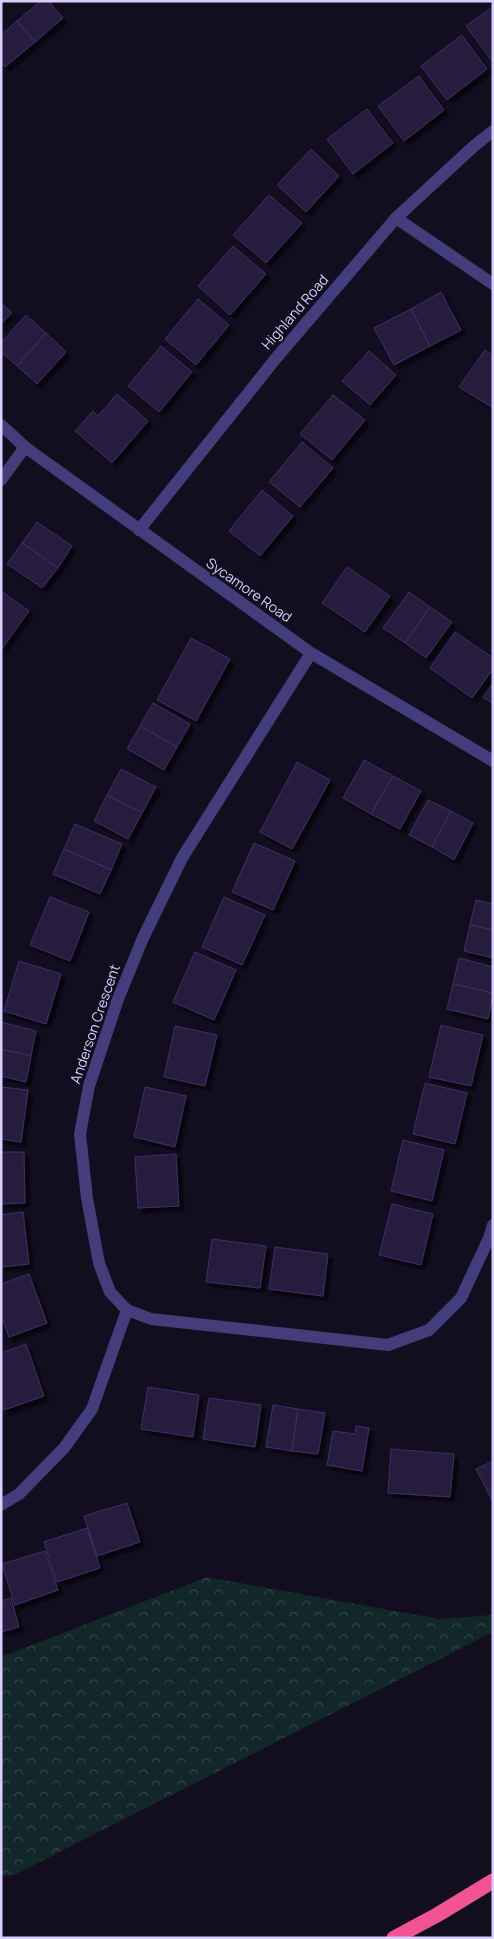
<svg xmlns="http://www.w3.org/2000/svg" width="494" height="1939" font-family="Manrope,sans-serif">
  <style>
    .forest { fill: url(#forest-crowns) }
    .building { fill: #261c3e; stroke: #3f2f69; filter: url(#shadow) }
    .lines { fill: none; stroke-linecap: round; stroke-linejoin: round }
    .street { stroke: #443d7b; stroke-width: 12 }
    .highway { stroke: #f25493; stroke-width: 15 }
    .labels { text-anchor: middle; stroke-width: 4; stroke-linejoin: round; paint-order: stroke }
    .street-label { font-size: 14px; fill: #d8d0fc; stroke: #120e1f }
  </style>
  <defs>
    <pattern id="forest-crowns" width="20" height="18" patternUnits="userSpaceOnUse" patternTransform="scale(1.25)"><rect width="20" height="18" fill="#122728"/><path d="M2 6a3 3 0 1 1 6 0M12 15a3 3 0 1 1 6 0" fill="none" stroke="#344548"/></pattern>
    <filter id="shadow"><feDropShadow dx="4.5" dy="4.5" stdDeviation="1" flood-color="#0009"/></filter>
  </defs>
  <rect width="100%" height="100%" fill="#120e1f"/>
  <path class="forest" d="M207 1577 439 1619 493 1615V1632L14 1875 1 1876V1657Z"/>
  <g class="building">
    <path d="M41 1H49L63 18 35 42 17 21Z"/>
    <path d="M493 7V60L492 61 466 26Z"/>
    <path d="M17 21 35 42 5 67 1 63V35Z"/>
    <path d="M462 35 487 69 447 100 421 66Z"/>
    <path d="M419 76 444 110 404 141 378 106Z"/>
    <path d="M367 109 393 143 353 174 327 139Z"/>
    <path d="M311 149 339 176 306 212 277 185Z"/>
    <path d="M269 195 302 223 266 263 233 235Z"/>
    <path d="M233 246 266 274 230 315 198 286Z"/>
    <path d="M441 292 461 330 430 346 411 309Z"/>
    <path d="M198 299 229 325 196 365 165 339Z"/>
    <path d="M1 303 12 313 1 324Z"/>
    <path d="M411 309 430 346 394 365 374 328Z"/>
    <path d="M26 315 46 333 17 366 1 352V343Z"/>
    <path d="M46 333 66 352 37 384 17 366Z"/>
    <path d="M161 346 192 372 159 412 128 386Z"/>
    <path d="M485 350 493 356V408L459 387Z"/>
    <path d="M369 351 396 375 370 405 342 381Z"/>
    <path d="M117 394 148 421 112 463 75 431 93 411 98 416Z"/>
    <path d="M333 395 365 420 332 460 300 434Z"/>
    <path d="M302 442 333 468 300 507 269 482Z"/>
    <path d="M262 490 293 516 260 556 229 531Z"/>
    <path d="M37 522 72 546 58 568 22 543Z"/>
    <path d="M22 543 58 568 42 588 7 564Z"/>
    <path d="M347 567 390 596 365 632 322 603Z"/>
    <path d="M1 591 29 611 1 650Z"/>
    <path d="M409 592 430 607 405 643 383 628Z"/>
    <path d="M430 607 452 622 426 658 405 643Z"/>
    <path d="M455 632 493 658V669L472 698 430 668Z"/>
    <path d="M191 638 230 659 196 721 157 700Z"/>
    <path d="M493 683V704L483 697Z"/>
    <path d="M153 703 190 724 177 747 140 726Z"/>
    <path d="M140 726 177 747 164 770 127 749Z"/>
    <path d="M364 760 393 776 371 814 343 798Z"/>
    <path d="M297 762 330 780 292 849 260 832Z"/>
    <path d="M121 769 156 787 142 813 107 795Z"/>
    <path d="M393 776 421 791 400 829 371 814Z"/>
    <path d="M107 795 142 813 128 839 94 821Z"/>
    <path d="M428 800 451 811 432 847 409 835Z"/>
    <path d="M451 811 473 823 454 860 432 847Z"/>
    <path d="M75 824 122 844 111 870 64 849Z"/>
    <path d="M254 843 295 861 273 910 232 892Z"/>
    <path d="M64 849 111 870 100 894 53 874Z"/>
    <path d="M50 897 89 912 70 961 30 945Z"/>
    <path d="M224 897 265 915 242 965 202 947Z"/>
    <path d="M476 900 493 904V930L470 925Z"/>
    <path d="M470 925 493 930V958L464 951Z"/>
    <path d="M195 952 236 970 214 1020 173 1002Z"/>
    <path d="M459 958 493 967V993L453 984Z"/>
    <path d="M19 961 61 974 46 1024 4 1011Z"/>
    <path d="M453 984 493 993 488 1019 447 1009Z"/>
    <path d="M1 1022 36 1031 31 1056 1 1049Z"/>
    <path d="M441 1025 483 1035 471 1086 429 1077Z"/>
    <path d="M175 1026 217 1035 205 1086 164 1077Z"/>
    <path d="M1 1049 31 1056 26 1082 1 1076Z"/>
    <path d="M425 1083 467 1093 455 1144 413 1134Z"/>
    <path d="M1 1087 28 1090 21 1142 1 1139Z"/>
    <path d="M145 1087 186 1096 175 1147 134 1137Z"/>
    <path d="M403 1140 444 1150 432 1201 391 1191Z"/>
    <path d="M1 1152H24L25 1203 1 1204Z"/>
    <path d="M176 1154 179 1206 138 1208 135 1157Z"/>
    <path d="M392 1204 433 1214 421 1265 379 1255Z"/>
    <path d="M23 1212 29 1264 1 1267V1215Z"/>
    <path d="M212 1239 266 1246 260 1288 206 1282Z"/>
    <path d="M275 1247 328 1254 323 1296 269 1289Z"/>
    <path d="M29 1274 47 1323 9 1337 1 1315V1284Z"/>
    <path d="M26 1344 44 1396 4 1410 1 1401V1353Z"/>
    <path d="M148 1387 199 1395 193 1437 141 1429Z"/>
    <path d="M209 1398 261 1405 255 1447 203 1439Z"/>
    <path d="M273 1405 298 1409 292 1451 266 1447Z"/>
    <path d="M298 1409 325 1413 318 1454 292 1451Z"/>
    <path d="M356 1426 369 1428 362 1471 327 1465 333 1431 355 1434Z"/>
    <path d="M391 1449 454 1454 450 1497 388 1493Z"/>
    <path d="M493 1461V1502L476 1469Z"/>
    <path d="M127 1503 140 1542 97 1556 84 1516Z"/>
    <path d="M87 1528 100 1568 57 1582 44 1542Z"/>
    <path d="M45 1551 58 1590 15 1605 2 1564Z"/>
    <path d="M11 1598 19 1627 1 1632V1601Z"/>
  </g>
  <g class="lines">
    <g class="street">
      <path d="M396 218 493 284"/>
      <path d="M1 425 25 447 311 653 493 761"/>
      <path d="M1 480 25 447"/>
      <path d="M139 530 277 357 396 218 474 146 493 131"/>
      <path d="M311 653 182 858 143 938 118 999 89 1086 80 1134 87 1198 99 1263 110 1292 127 1310 151 1319 388 1345 429 1330 461 1298 489 1238 493 1225"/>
      <path d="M1 1505 19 1494 64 1448 92 1409 127 1310"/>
    </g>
    <path class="highway" d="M394 1938 437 1915 493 1881"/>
  </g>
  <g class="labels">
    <g class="street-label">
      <text transform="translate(295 312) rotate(-49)" y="5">Highland Road</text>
      <text transform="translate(249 590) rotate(35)" y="5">Sycamore Road</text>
      <text transform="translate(95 1024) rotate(-71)" y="5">Anderson Crescent</text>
    </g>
  </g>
  <rect width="494" height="1939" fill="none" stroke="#d8d0fc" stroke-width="5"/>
</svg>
